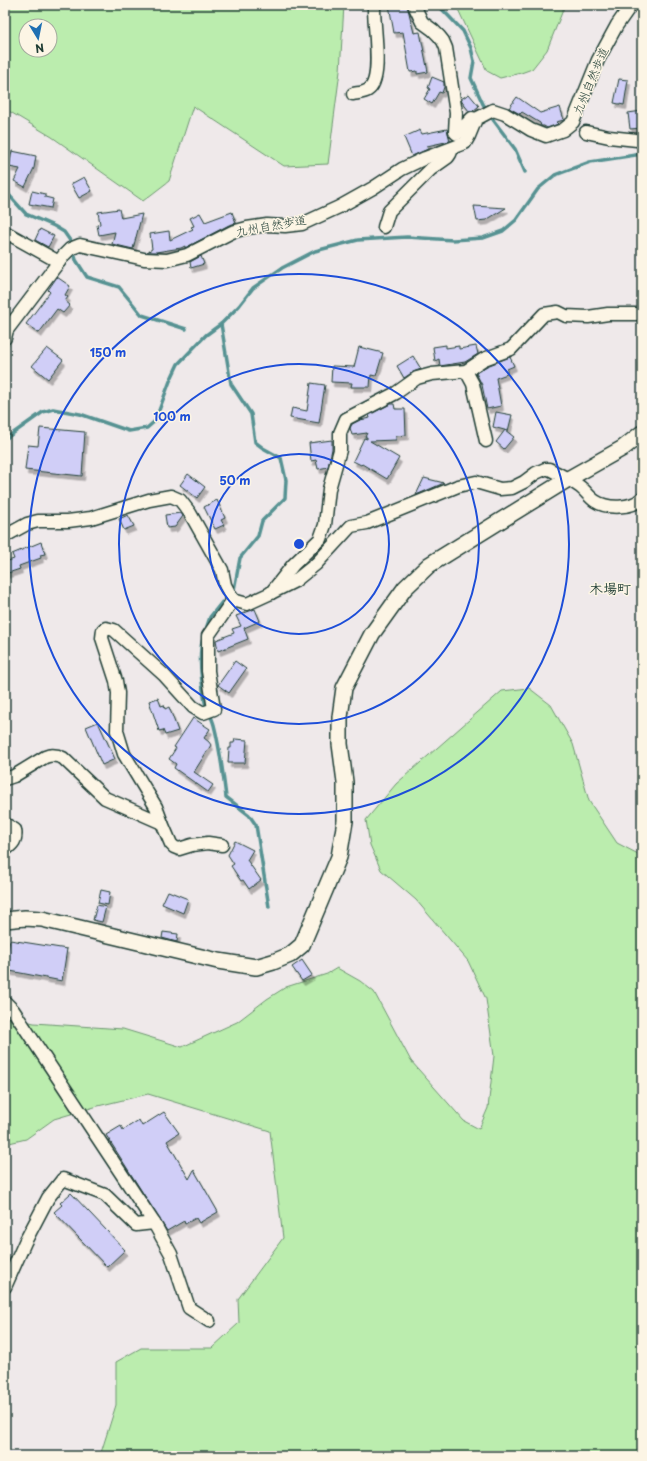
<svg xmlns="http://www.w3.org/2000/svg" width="647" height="1461" font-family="'Playpen Sans','Klee One',sans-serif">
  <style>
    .green { fill: #bbedae; stroke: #6d9571; fill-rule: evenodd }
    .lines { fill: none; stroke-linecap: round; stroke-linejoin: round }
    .stream { stroke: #569292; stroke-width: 3.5 }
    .building { fill: #d0cef7; stroke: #1f3d34; filter: url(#shadow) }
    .minor-casing { stroke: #1f3d34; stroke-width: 15 }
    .tertiary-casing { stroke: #1f3d34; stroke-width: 18 }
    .minor { stroke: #fcf5e5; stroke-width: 12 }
    .tertiary { stroke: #fcf5e5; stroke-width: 15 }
    .ring { fill: none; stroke: #1d4ed8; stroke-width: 2 }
    .labels { text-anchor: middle; stroke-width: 3; stroke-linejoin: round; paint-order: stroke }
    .street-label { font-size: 12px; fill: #1f3d34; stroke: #fcf5e5 }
    .quarter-label { font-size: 14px; font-weight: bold; fill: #1f3d34; stroke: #fcf5e5 }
    .centre { fill: #1d4ed8; stroke: #fcf5e5; stroke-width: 2 }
    .ring-label { font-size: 12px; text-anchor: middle; font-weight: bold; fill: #1d4ed8; stroke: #fcf5e5; stroke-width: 3; stroke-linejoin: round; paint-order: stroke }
  </style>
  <defs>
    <filter id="shadow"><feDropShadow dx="2.5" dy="4.5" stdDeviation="0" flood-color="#0004"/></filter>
  </defs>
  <rect width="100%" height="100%" fill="#efe9ea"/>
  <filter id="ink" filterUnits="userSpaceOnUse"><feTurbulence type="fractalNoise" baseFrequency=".025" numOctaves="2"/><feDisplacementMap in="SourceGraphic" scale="8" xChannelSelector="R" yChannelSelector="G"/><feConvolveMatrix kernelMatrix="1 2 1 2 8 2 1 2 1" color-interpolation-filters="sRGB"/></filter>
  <g filter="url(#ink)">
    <g class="green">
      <path d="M5 5H344L340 71 328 164 284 166 193 106 169 181 143 201 52 137 7 110 5 106ZM26 26H50V50H26Z"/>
      <path d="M456 5H565L547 50 532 69 521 73 500 78 487 71Z"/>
      <path d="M529 688 551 705 573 744 589 801 617 843 642 856V1456H100L116 1405V1362L141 1348H212L239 1323 238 1299 283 1238 270 1131 148 1094 98 1106 54 1119 26 1139 5 1144V1016L34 1023 123 1029 182 1047 237 1022 267 999 286 987 327 974 337 968 360 981 374 992 411 1061 464 1121 479 1129 488 1108 494 1056 486 999 468 961 416 900 381 870 370 845 366 820 396 784 502 691Z"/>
    </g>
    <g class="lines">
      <g class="stream">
        <path d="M438 5 463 31 471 48 474 61 471 78 483 104 494 121 515 149 525 172"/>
        <path d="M5 182 9 195 26 214 54 226 64 232 71 242 76 260 87 277 119 287 142 315 186 329"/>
        <path d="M221 324 231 384 251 414 255 442 263 448 281 458 286 480 285 498 262 521 258 536 240 558 234 590"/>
        <path d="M5 439 43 412 53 409 80 414 129 431 147 428 155 421 170 381 178 364 206 335 221 324 239 306 253 288 282 268 315 251 358 240 407 237 453 240 483 238 503 231 516 220 538 189 555 175 590 162 642 154"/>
        <path d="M205 632 210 617 222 602"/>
        <path d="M203 638C198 654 202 685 205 702 207 709 212 717 214 725 220 748 223 773 226 797L249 815 256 825 269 907"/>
      </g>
    </g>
    <g class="building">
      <path d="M389 5H407L414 33 420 32 428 72 417 74V71L410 72 403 32 394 33Z"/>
      <path d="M432 77 444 82V87L442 93 439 92 432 104 424 99 430 89 428 88Z"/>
      <path d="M619 79 628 80 624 105 614 103Z"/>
      <path d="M469 94 479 106 473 111H469L462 102 461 99Z"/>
      <path d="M517 97 540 113 560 107 564 120 556 122 558 124 547 128 544 126H541L540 123 522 112 520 114 509 108Z"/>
      <path d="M642 111V128L630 129 628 113Z"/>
      <path d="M447 129 450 141 427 146 428 149 412 156 404 137 420 130 422 134Z"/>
      <path d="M12 151 36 156 34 168 25 187 14 181 20 169 9 167Z"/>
      <path d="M84 177 92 191 79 198 71 184Z"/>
      <path d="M32 191 45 194V197L53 199 51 208 29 204Z"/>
      <path d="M474 206 506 208 486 220 477 221Z"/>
      <path d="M119 209 121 218 142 214 133 249 112 244 115 232 99 235 97 225 100 224 98 212Z"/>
      <path d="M232 212 236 223 229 225 185 248V246L181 248 156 252H147L152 249 150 234 169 231 170 240 193 229 191 227 194 226 190 218 200 213 205 222Z"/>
      <path d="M40 229 54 236 48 247 35 240Z"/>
      <path d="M201 256 204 264 191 268 190 262Z"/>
      <path d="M57 277 70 286 65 295 68 297 65 301 70 305 63 313 57 309 39 333 26 324 50 292 48 290Z"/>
      <path d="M446 345V348L459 346V349L476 346 478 354 465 362 440 366 439 359 435 361 433 347Z"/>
      <path d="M359 347 383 353 376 376 371 375 370 387H351L352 383 331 382 332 366 354 367Z"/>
      <path d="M47 348 63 360 48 379 32 366Z"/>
      <path d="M413 356 421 369 413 372 404 378 397 366Z"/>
      <path d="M510 357 514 366 507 369V374L496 378 501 406 487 409 482 385 476 373 487 366Z"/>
      <path d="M311 383 325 385 319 423 290 418 292 408 307 411Z"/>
      <path d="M390 404H394L395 409H405L406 435 396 436V440L370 441 399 458 387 479 362 464 361 465 353 461 364 438 367 439V437H365L367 433 352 435 350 428 352 424 360 420 370 418 369 415Z"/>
      <path d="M496 412 512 415 508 431 493 427Z"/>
      <path d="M40 428 85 432 82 476 25 470 28 445 38 446Z"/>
      <path d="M505 430 514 437 504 449 496 442Z"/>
      <path d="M332 440V449L328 467 318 469 316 460 311 461 309 443Z"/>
      <path d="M188 474 205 487 197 498 180 485Z"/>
      <path d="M424 478 444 483 416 495Z"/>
      <path d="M217 500 225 518 221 520 224 525 215 529 204 507Z"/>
      <path d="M181 513 183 516 175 527 167 528 165 515Z"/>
      <path d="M128 515 134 526 124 530 119 519Z"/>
      <path d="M41 542 45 554 40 555 41 558 19 566 20 569 5 574V562L14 559 12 554Z"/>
      <path d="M255 609 260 621 244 628 248 639 218 651 216 640 234 633 232 629 241 626 236 616Z"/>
      <path d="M235 661 246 669 229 693 218 685Z"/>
      <path d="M158 698 161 706 164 705 165 709 169 707 178 731 165 735 163 730 159 731 149 701Z"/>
      <path d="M193 718 210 729 204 738 209 742 211 745 194 772 213 785 208 792 174 768 176 764 169 759 176 748 174 747Z"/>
      <path d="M98 722 115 759 102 765 86 727Z"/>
      <path d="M235 739 247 740 245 763H228L229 748H231V743H234Z"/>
      <path d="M235 841 253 850 247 860 261 880 249 889 243 880 241 881 231 866 234 864 228 855Z"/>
      <path d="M101 890 110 892 108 905 98 903Z"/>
      <path d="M168 891 188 899 183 913 162 904Z"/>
      <path d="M97 905 106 907 102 922 93 920Z"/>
      <path d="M163 932 178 934 177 942 162 938Z"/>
      <path d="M10 940 67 949 62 981 5 970V948L8 949Z"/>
      <path d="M302 960 312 975 302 981 292 967Z"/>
      <path d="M164 1112 179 1133 167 1141 189 1179 194 1170 218 1212 199 1223 196 1218 185 1224 184 1221 167 1231 106 1135 121 1126 123 1130 139 1120 142 1126Z"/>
      <path d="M71 1193 125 1250 107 1267 54 1212 62 1205 60 1203Z"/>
    </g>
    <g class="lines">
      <g class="minor-casing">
        <g id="minor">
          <path d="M414 5 422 22 433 30 439 36 443 41 446 48 456 113 455 132 457 134 472 118 475 119"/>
          <path d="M353 94C357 93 364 93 368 90 384 80 373 23 374 5"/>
          <path d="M586 132 609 137 637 140 642 139"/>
          <path d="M384 227 389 211 431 169 448 157 450 154 452 149"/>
          <path d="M5 232 59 262"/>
          <path d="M5 338 7 330 64 255 70 249 80 245 144 259 167 260 187 255 232 232 247 228 267 225 285 226 302 224 339 207 373 188 402 169 425 158 465 143 469 136 476 119 493 110 505 114 531 130 546 136 563 130 573 122 598 60 617 25 631 5"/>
          <path d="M466 371 473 384 486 441"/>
          <path d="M5 536 27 524 38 521H68L91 518 149 500 171 496 180 500 190 513 222 570 225 585 233 600 208 636V671L214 709 203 713 193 707 164 675 114 630 106 628 103 630 102 638 116 681 118 693 117 731 124 754 156 807 162 823 105 798 63 758C57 755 52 754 45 757L14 776 5 779"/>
          <path d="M271 593 293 565 320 539 325 525 329 489 340 450V433L346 419 396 393 417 378 432 374 466 371 484 359 511 349 544 314 558 312 566 316 588 317 608 314H641"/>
          <path d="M233 600 247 604 271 593 295 581 316 564 351 526 367 523 458 486 476 482 500 489 512 488 524 482 536 473 545 469H549C559 474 569 479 579 486 585 490 589 497 595 501 607 509 632 509 642 498"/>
          <path d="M162 823 171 844 174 847 179 849 192 845 208 843 222 845"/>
          <path d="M5 824 15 830C17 840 13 844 5 850"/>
          <path d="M5 1002 13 1010 154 1223 171 1254 189 1308 209 1321"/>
          <path d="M5 1287 25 1242 48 1198 63 1179 105 1195 136 1225 154 1223"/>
        </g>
      </g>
      <g class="tertiary-casing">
        <path id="tertiary" d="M5 920 25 918 42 919 218 961 256 967 273 962 290 955 302 945 339 857 345 821V782L340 744V717L344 688 372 634 405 588 429 565 568 479 623 448 642 433"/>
      </g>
      <use href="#minor" class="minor"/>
      <use href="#tertiary" class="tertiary"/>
    </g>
  </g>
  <g class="ring">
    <circle cx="299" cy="544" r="90"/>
    <circle cx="299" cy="544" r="180"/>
    <circle cx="299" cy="544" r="270"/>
  </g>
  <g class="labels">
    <g class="street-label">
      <text transform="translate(591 81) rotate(-67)" y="4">九州自然歩道</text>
      <text transform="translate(271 226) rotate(-10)" y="4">九州自然歩道</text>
    </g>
    <g class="quarter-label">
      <text x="610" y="594">木場町</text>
    </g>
  </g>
  <circle cx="299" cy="544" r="6" class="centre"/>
  <g class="ring-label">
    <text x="108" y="357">150 m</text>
    <text x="172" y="421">100 m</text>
    <text x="235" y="485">50 m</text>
  </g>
  <rect width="647" height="1461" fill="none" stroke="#fcf5e5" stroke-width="20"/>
  <rect x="10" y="10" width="627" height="1441" fill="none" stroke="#1f3d34" stroke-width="1.5" filter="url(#ink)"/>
  <g transform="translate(38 38) rotate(170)"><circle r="19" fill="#fcf5e5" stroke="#a4ab9e"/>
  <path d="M0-3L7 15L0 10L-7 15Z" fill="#1f6fb2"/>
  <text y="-6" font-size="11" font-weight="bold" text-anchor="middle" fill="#1f3d34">N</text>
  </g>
</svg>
